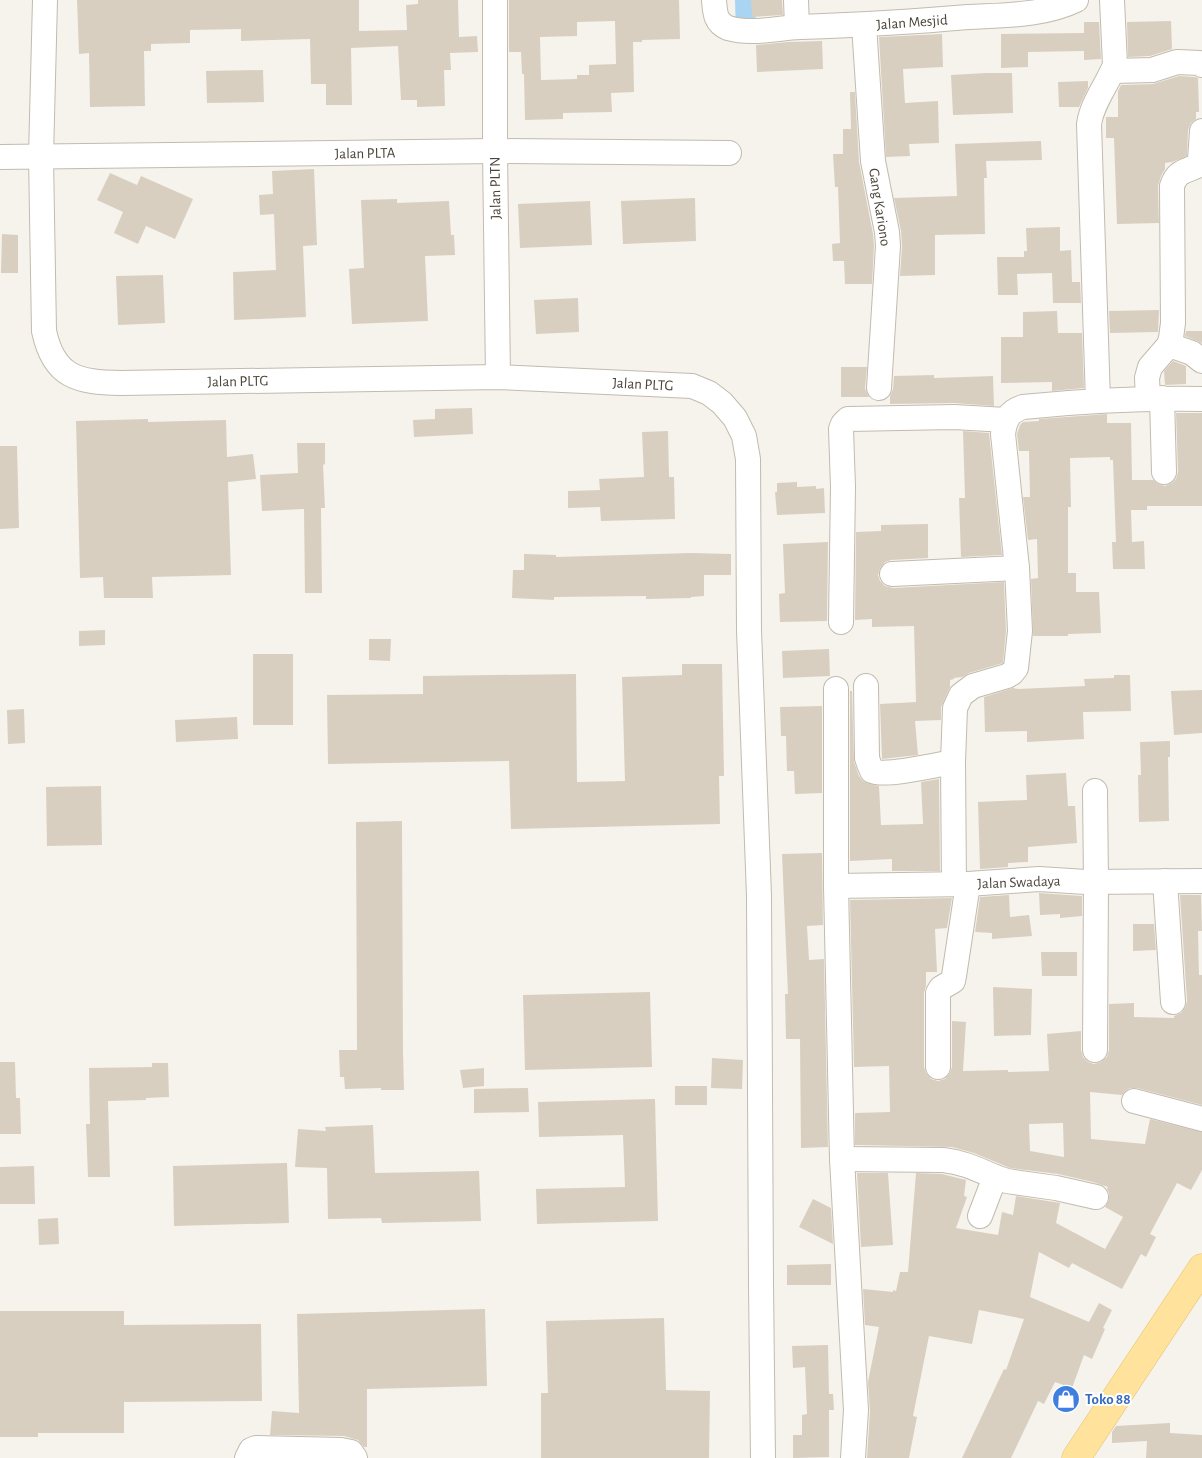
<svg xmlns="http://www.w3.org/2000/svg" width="1202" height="1458" font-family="'Alegreya Sans',sans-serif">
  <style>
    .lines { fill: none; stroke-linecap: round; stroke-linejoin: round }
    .canal { stroke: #a9d4f2; stroke-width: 20 }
    .building { fill: #d8cfc1; fill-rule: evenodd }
    .street-casing { stroke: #c2bbae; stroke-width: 26 }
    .primary-casing { stroke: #e6c16a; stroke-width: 29 }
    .street { stroke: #fff; stroke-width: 24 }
    .primary { stroke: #ffe39c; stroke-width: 28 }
    .labels { text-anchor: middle; stroke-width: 4; stroke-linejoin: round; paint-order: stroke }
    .street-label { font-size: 15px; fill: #4b4439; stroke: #fff }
    .shop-label { font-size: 15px; font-weight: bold; fill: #366cbe; stroke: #fff; text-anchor: start }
  </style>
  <rect width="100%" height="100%" fill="#f6f3ec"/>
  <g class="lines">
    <path class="canal" d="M745 0 746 32"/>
  </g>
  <g class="building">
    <path d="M77 0H359V31L407 30 406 5 418 4V0H458L459 37 477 36 478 52 450 53 451 70H444L445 106 417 107V100H401L398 46 351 48 352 105H326V84H311L310 39 241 41V29L190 30V43L151 44V51H144L145 106 90 107 89 53 79 54Z"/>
    <path d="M509 0H679L680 39 642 40V42H633L634 92 611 93 612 112 563 113V119L525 120 524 74H522L521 52H509ZM615 21 616 64 589 65V75H577V79L541 80 540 37 577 36V22Z"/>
    <path d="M751 0H782L783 15 752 17Z"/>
    <path d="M1171 21 1172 49 1150 56 1128 57 1127 22Z"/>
    <path d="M1084 22H1099L1101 59 1084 60V51L1028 52V67L1001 68V34L1084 33Z"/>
    <path d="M942 34 943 67 903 69 905 103 938 101 939 143 909 144 910 156 886 157 879 37Z"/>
    <path d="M822 41 823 69 757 72 756 45 788 42Z"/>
    <path d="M263 70 264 102 207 103 206 71Z"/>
    <path d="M986 73H1012L1013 113 953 115 951 75Z"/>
    <path d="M1179 76 1195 77 1198 78 1199 112H1196V119L1191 123 1188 130 1187 156 1172 162 1165 163V169L1161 176 1158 186 1159 223 1117 224 1114 138H1106V117H1118V91L1121 85 1153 84Z"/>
    <path d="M1088 81V88L1079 107H1059L1058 82Z"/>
    <path d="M850 92H855L859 162 873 234 874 246 872 284H845L844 261H833L832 244 840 243 838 187H835L833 154H843V129H851Z"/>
    <path d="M1041 141 1042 160 986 161 987 178H984L985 234 935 235V275L900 276 902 247 901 231 894 198 957 196 955 144Z"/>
    <path d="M314 169 317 245 303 246 306 317 234 320 233 272 276 270 274 214 260 215 259 195 273 194 272 171Z"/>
    <path d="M110 173 137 185 141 176 193 199 175 239 146 226 138 244 114 233 123 212 97 200Z"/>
    <path d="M695 198 696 241 623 244 621 201Z"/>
    <path d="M397 199V203L449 201 451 235H454L455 255 425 256 428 321 352 324 349 269 364 268 361 200Z"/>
    <path d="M590 201 592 245 520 248 518 204Z"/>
    <path d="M1060 227V251L1071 250 1072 282H1080L1081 303H1053L1052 273 1017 274 1018 295H998L997 257H1024V251H1027L1026 228Z"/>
    <path d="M2 234 18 235V273H1Z"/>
    <path d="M163 275 165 323 118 325 116 276Z"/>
    <path d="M578 298 579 332 536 334 534 300Z"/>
    <path d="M1159 310 1158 332 1110 333 1109 311Z"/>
    <path d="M1057 311 1058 333H1082L1084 388 1052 391V382L1001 383V337H1023V312Z"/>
    <path d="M1186 331H1202V343L1185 336Z"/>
    <path d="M1173 361 1186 366V384L1165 385 1164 371Z"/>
    <path d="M841 367H867L865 388 867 394 869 397H841Z"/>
    <path d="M934 375V378L993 376 994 406 954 403 890 404V396L893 389 894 376Z"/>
    <path d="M472 408 473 434 414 437 413 420 435 419V409Z"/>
    <path d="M1176 413H1202V506H1147V510H1131L1132 542 1144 541 1145 569H1113L1112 542H1116L1113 460H1110V457L1070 458 1071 507H1068V573H1076V592H1099L1101 633 1068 634V636H1033L1031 579 1038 578 1037 539 1028 540 1023 497H1030L1029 451H1019L1017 434 1020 425 1023 422 1039 421V419L1107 414V423H1131L1132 480H1153L1158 484 1165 486 1172 483 1176 479 1178 472Z"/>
    <path d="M148 419V422L226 420 227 457 253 454 256 479 228 482 231 575 152 577 153 598H104L103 577 80 578 76 421Z"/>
    <path d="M668 431 669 477H674L675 519 601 521 600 507 568 508V491L600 490 599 479 644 477 642 432Z"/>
    <path d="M963 431 989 433 1002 555 961 557 959 498H965Z"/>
    <path d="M297 443H325V464L323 465 325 508H321L322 593H305L304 509 262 511 260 475 298 473Z"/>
    <path d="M0 446H17L19 528 0 529Z"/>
    <path d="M797 482V487L816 486V489L824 488 825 513 777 515 775 492H777V483Z"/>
    <path d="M928 524V558L891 560 885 562 880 568 878 575 880 581 885 586 893 588 1004 582 1006 631 1003 663 969 673 962 677 954 678V679L950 680V687L941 707V720L915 721 918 755 882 759 880 704 916 702 914 626 872 627V619L855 620 856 532 881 531V525Z"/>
    <path d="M828 542 827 621 780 622 779 594 785 593 783 544Z"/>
    <path d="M691 553 731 554V575H704V596L691 597V598L646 599V596L554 597V600L512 598 513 570H524V554L556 555V557Z"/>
    <path d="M105 630V645L79 646V631Z"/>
    <path d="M369 639H391L390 661 369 660Z"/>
    <path d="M829 649 830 676 783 678 782 651Z"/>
    <rect x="253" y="654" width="40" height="71"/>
    <path d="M682 664H722L724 776H719L720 824 511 829 509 761 328 764 327 695 423 694V676L576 674 577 782 625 781 622 677 682 675Z"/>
    <path d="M1114 675H1130L1131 711 1083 712 1084 739 1027 742V731L985 732 984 697 1013 688 1018 689 1085 686 1084 679 1114 678Z"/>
    <path d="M1202 690V733L1174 735 1171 691Z"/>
    <path d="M850 691H852L854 762 859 776 863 781 869 784 879 786 881 825 923 824 921 782 939 779 940 871H892V859L850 861Z"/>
    <path d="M822 706V793L795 794 794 771H787L786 736H781L780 707Z"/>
    <path d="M24 709 25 743 8 744 7 710Z"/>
    <path d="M237 717 238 739 176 742 175 720Z"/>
    <path d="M1170 741V757H1168L1169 821 1139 822 1138 775H1141L1140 742Z"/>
    <path d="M1066 773 1068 806H1075L1077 843 1028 847V862L1008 863V867L980 869 978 802 1027 800 1026 775Z"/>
    <path d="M101 786 102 845 47 846 46 787Z"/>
    <path d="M402 821 403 1051 404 1090H381V1088L345 1089 344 1077H340L339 1050H357L356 822Z"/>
    <path d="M822 853 823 925 807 926 809 960 824 959 828 1147 801 1148 800 1039H786L785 994H788L782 854Z"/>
    <path d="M1039 893 1082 896V916L1060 918V914L1040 915Z"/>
    <path d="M1009 895 1010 917 1029 915 1032 936 992 939V933L975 932 980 897Z"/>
    <path d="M1180 895H1201L1202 931H1198L1199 975H1202V1105L1137 1088H1130L1125 1091 1122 1095 1090 1092 1091 1139 1145 1144 1150 1119 1202 1132V1170L1191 1190 1177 1183 1150 1234 1156 1237 1146 1257 1141 1254 1122 1289 1072 1263 1069 1268 1039 1252 1030 1297 1089 1322 1099 1303 1112 1310 1103 1328 1105 1329 1092 1359 1084 1355 1072 1388 1055 1382 1044 1404 1038 1401 1011 1458H962L1004 1369 1006 1370 1024 1319 979 1310 972 1344 929 1336 913 1416 917 1417 909 1458H867L870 1411 868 1382 879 1327 865 1325 863 1289 893 1292V1290L896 1291 900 1272H908L916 1173 942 1174 966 1180 964 1196 967 1197 956 1228 998 1235 1002 1212 1013 1215 1016 1196 1054 1202 1060 1203 1056 1223 1105 1249 1123 1217 1105 1207 1109 1200V1193L1107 1189 1108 1187 1093 1182 1058 1174 1010 1168 974 1153 952 1147 855 1145V1113L890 1112 889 1066 854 1067 850 900 952 898 947 928 935 929 937 972H926V986L924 993V1067L926 1073 931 1079 938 1081 945 1079 950 1073 952 1067V1021L966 1022 963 1071 1008 1070V1072L1049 1071 1047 1034 1081 1031V1050L1083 1057 1088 1062 1094 1064 1101 1062 1107 1057 1109 1050V1004L1134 1003V1017L1174 1018V1016L1181 1013 1185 1008 1187 1001ZM1063 1123 1064 1157 1030 1151 1029 1124Z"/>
    <path d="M1133 924H1154L1156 950 1133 951Z"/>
    <path d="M1041 952H1077V976H1042Z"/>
    <path d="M993 987 1032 989 1031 1035 994 1036Z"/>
    <path d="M650 992 652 1067 525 1070 523 995Z"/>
    <path d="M712 1058 743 1060 742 1089 711 1088Z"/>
    <path d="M0 1062H15L16 1098H20L21 1134H0Z"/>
    <path d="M152 1063H168L169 1097 146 1098V1100L108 1101 110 1177H88L86 1124H90L89 1068 152 1067Z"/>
    <path d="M484 1068V1086L463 1088 460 1070Z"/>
    <rect x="675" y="1086" width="32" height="19"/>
    <path d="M528 1088 529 1112 474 1113V1089Z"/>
    <path d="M655 1099 658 1221 537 1224 536 1189 625 1187 623 1135 539 1137 538 1102Z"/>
    <path d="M373 1125 375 1173 479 1171 481 1221 382 1223 381 1218 328 1219 327 1168 295 1167 298 1129 326 1131 325 1127Z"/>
    <path d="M287 1163 289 1223 174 1226 173 1166Z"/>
    <path d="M34 1166 35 1204H0V1167Z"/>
    <path d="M857 1173H888L893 1245 861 1247Z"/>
    <path d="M813 1199 831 1208 833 1244 799 1227Z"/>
    <path d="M58 1218 59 1244 39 1245 38 1219Z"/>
    <path d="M831 1264V1285H787V1265Z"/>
    <path d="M485 1309 487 1386 367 1389V1447H364L358 1440 344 1436 270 1435 272 1411 299 1413 297 1314Z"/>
    <path d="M0 1311H124V1325L261 1324 262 1401 124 1402V1433H38V1437H0Z"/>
    <path d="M664 1318 666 1390 710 1391 709 1458H541V1393H548L546 1321Z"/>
    <path d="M828 1345 829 1394H833L834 1410H829V1457L793 1458V1435H802V1415L807 1414 805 1367 793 1368 792 1346Z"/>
    <path d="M1170 1423V1433L1202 1435V1458H1146L1147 1441 1112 1443V1432L1116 1426Z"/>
  </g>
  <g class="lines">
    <g class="street-casing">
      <g id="street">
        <path d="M45 0 41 157 44 331C54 378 78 382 121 383L498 377 692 386 709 393 722 403 735 418 744 436 748 459 749 630 759 896 761 1284 763 1458"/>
        <path d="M495 0V151L498 377"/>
        <path d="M714 0C715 12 715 23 728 28 752 35 776 28 800 27 856 25 912 22 968 17 1004 15 1043 16 1076 0"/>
        <path d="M796 0 797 27"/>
        <path d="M864 25 873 161 887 232 888 246 879 388"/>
        <path d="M1113 71 1152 70 1177 62 1200 63 1202 65"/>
        <path d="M0 157 495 151 729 153"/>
        <path d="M1169 345 1192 353 1202 361"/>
        <path d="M1162 398 1164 472"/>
        <path d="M1148 399 1147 378 1150 367 1169 345 1171 338 1173 323 1172 186C1177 171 1184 172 1197 166L1200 160 1202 131"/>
        <path d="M1098 401 1089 124C1092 103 1107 85 1115 65L1112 0"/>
        <path d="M892 574 1017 568"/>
        <path d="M841 622 843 487 841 429 843 424 848 419 954 417 1006 420"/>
        <path d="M866 686 867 758 869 764 872 771C886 777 936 765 953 762"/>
        <path d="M836 689V886L842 1159 856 1410 853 1458"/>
        <path d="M1165 881 1173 1002"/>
        <path d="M954 884 953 762 955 708 961 695 973 686 1007 676 1012 673 1016 668 1020 631 1017 568 1003 434C1005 420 1008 412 1023 407 1082 401 1142 398 1202 399"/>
        <path d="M836 886 968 884 1039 879 1086 882 1202 881"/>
        <path d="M1095 1050 1096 882 1095 791"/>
        <path d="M938 1067V993L941 988 953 981 954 976 968 884"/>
        <path d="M1134 1101 1202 1119"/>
        <path d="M842 1159 943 1160C963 1162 977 1169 995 1177L980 1216"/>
        <path d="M995 1177 1007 1181 1056 1188 1096 1197"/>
        <path d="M247 1458 251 1450 256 1448 341 1450 351 1452 355 1458"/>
      </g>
    </g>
    <g class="primary-casing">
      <path id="primary" d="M1076 1458 1202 1268"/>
    </g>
    <use href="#street" class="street"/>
    <use href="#primary" class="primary"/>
  </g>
  <defs>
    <g id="shop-disc" transform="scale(1.4375)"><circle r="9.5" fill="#3f7fe0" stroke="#fff"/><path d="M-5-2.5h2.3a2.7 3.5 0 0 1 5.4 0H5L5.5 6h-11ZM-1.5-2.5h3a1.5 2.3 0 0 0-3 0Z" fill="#fff"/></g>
  </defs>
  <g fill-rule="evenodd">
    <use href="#shop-disc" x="1066" y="1399"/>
  </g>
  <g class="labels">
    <g class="street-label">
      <text transform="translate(912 22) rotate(-4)" y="5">Jalan Mesjid</text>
      <text transform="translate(365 153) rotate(-1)" y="5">Jalan PLTA</text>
      <text transform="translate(495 188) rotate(-91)" y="5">Jalan PLTN</text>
      <text transform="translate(880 207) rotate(81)" y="5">Gang Kariono</text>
      <text transform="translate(238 381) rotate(-1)" y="5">Jalan PLTG</text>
      <text transform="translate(643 384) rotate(3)" y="5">Jalan PLTG</text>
      <text transform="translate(1019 882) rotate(-2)" y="5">Jalan Swadaya</text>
    </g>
    <g class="shop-label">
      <text x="1085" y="1404">Toko 88</text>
    </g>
  </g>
</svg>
